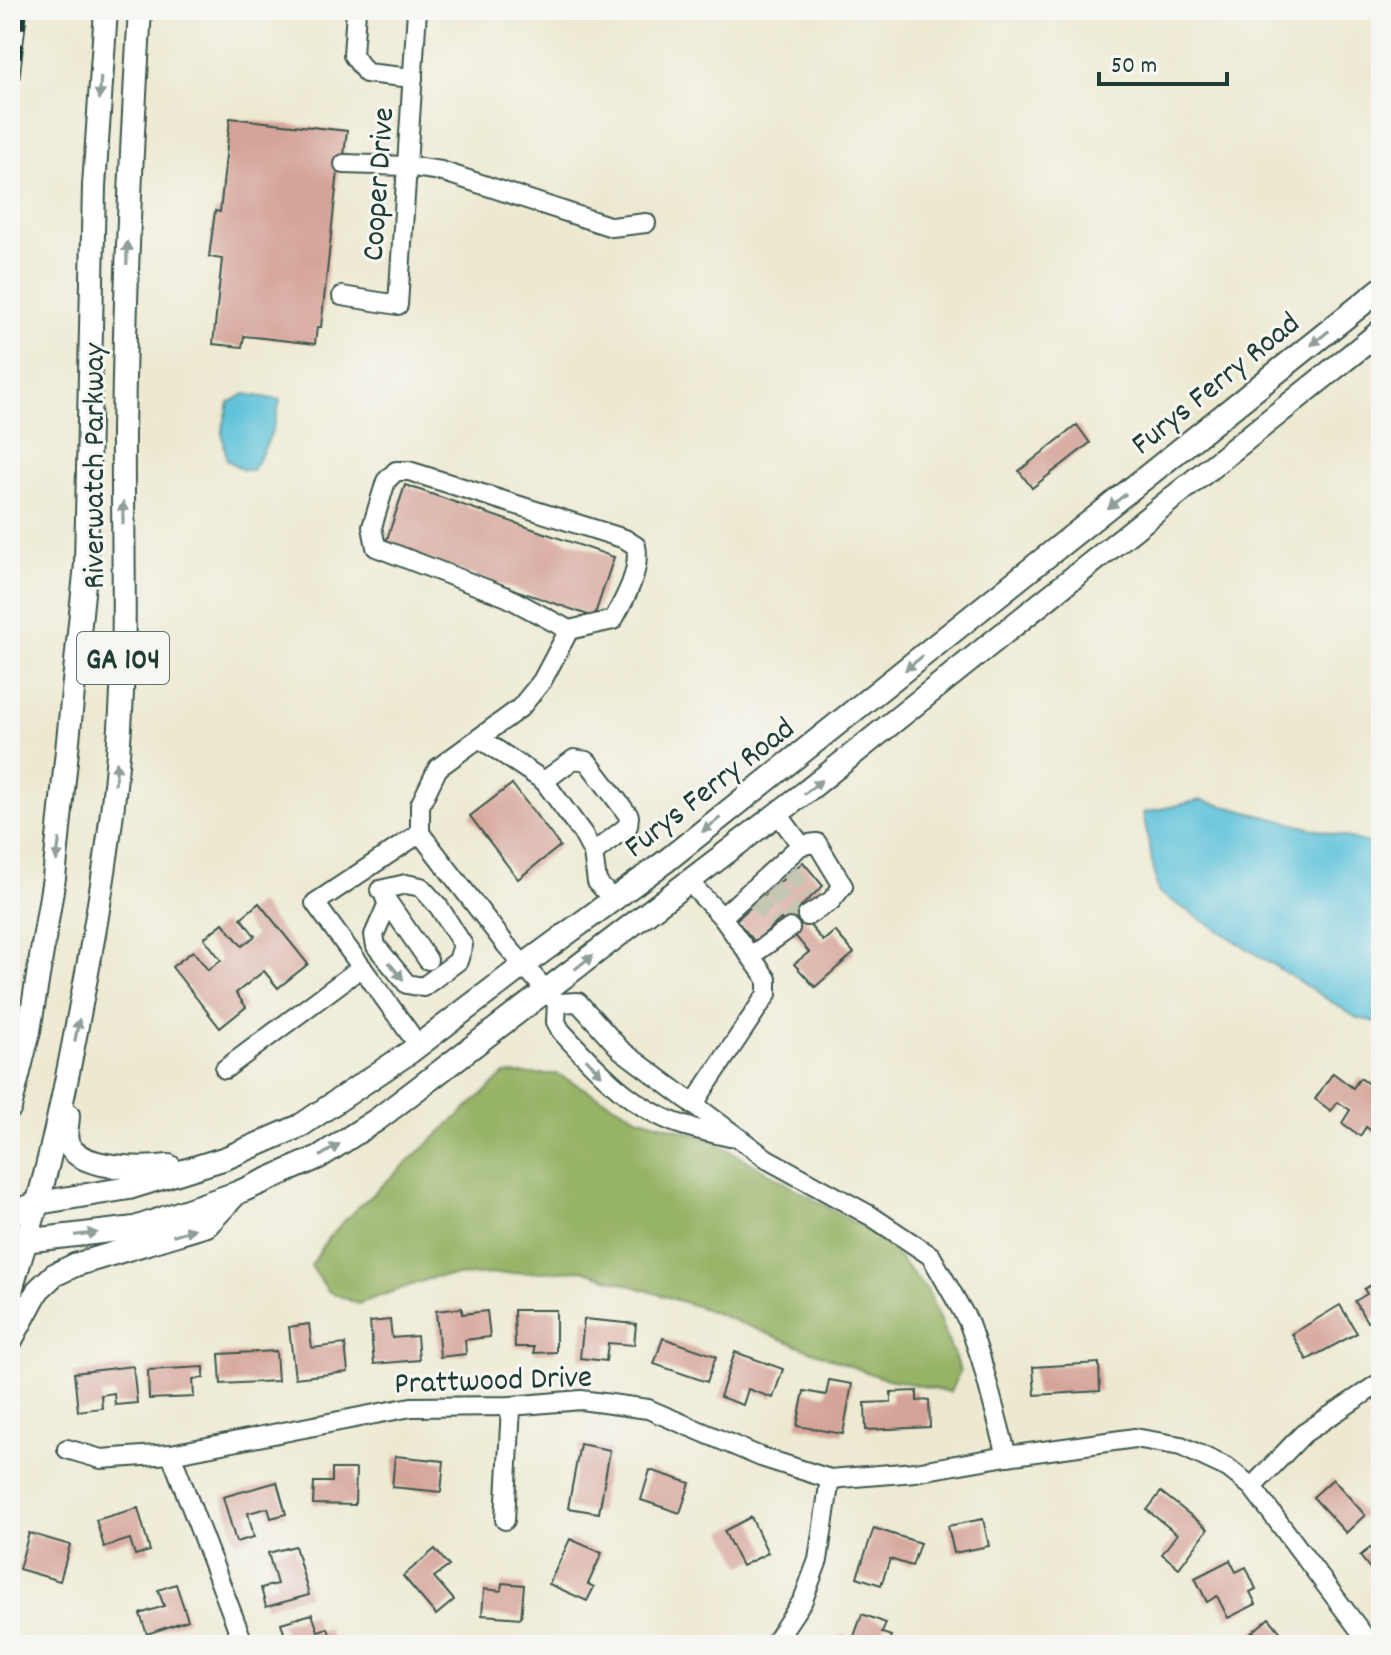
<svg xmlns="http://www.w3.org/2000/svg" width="1391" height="1655" font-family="Dekko,sans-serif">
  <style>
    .forest { fill: #97b366; stroke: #5b784d; stroke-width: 2 }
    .water { fill: #5bc1d9; stroke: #3d7f86; stroke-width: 2 }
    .building { fill: #d5a499 }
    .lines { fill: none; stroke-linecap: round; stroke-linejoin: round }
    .minor-tunnel { stroke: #c4c7b2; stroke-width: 18; stroke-dasharray: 18 9; stroke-linecap: butt }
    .minor-casing { stroke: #3e574c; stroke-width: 22 }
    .major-casing { stroke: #3e574c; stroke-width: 26 }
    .minor { stroke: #fff; stroke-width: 18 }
    .major { stroke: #fff; stroke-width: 22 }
    .rail-casing { stroke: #1f3d34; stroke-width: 8 }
    .rail { stroke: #f6f6f2; stroke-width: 5; stroke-dasharray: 15; stroke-linecap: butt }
    .oneway { fill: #8f9e9a }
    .labels { text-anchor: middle; stroke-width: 6; stroke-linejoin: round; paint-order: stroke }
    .shield { fill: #f6f6f2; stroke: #60746d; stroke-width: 2 }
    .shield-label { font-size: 30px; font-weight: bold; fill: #1f3d34 }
    .street-label { font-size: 32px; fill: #1f3d34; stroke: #f6f6f2 }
  </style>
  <rect width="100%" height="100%" fill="#f6f6f2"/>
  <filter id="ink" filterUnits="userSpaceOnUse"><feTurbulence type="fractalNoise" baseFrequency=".0125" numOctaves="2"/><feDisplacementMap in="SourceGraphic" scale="16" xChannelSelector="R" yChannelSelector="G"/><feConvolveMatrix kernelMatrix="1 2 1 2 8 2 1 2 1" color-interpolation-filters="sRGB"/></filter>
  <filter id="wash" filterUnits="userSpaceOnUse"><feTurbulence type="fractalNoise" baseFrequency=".006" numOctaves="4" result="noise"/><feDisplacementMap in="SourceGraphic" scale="32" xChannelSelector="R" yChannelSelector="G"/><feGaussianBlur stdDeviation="1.8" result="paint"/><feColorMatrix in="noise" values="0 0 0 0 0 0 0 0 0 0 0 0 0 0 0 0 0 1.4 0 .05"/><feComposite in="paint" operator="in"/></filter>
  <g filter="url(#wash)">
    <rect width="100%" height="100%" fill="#ede9d1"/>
    <path class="forest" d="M505 1074H557L637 1117 710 1139 882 1239 928 1291 960 1371 950 1392 879 1377 702 1308 582 1270 434 1277 358 1304 328 1291 311 1266 328 1238 355 1210Z"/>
    <g class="water">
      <path d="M245 394 280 400C276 426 266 448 252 470H243L227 460 222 432 229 403Z"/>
      <path d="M1201 800 1381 846V1023L1357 1018 1158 892 1143 813Z"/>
    </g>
    <g id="blocks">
      <g class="building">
        <path d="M230 118 347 131 342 171H338L321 327H317L315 344 244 336 242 347 213 344 222 259 209 257 215 211 220 212Z"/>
        <path d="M1077 425 1090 443 1032 488 1019 471Z"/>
        <path d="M405 485 614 557 594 617 385 545Z"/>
        <path d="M512 784 560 846 518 879 470 816Z"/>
        <path d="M803 862 823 886 797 910 823 941 835 931 854 953 815 987 794 964 809 952 781 919 755 942 736 920Z"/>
        <path d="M259 903 308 964 278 988 264 971 236 993 246 1007 220 1028 172 967 193 951 208 970 221 960 204 938 223 923 242 946 255 936 241 918Z"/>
        <path d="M1333 1073 1353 1088 1360 1078 1381 1093V1138L1366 1127 1360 1136 1342 1123 1350 1110 1338 1102 1331 1111 1315 1099Z"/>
        <path d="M1381 1279V1314L1367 1322 1355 1301 1367 1294 1364 1289Z"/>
        <path d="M1340 1305 1357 1333 1307 1360 1292 1334Z"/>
        <path d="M462 1308V1314L487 1311 490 1337 465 1340 466 1354 440 1357 436 1311Z"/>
        <path d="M514 1310H556V1352L534 1353V1347H515Z"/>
        <path d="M584 1319 636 1324 634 1345 608 1343 606 1361 580 1358Z"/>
        <path d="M390 1320 392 1338 417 1336 419 1360 374 1364 370 1322Z"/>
        <path d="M309 1324 312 1348 345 1344 348 1372 295 1378 289 1327Z"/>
        <path d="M663 1338 716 1356 707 1382 654 1364Z"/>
        <path d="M276 1351 278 1381 221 1384 219 1354Z"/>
        <path d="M735 1352 783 1369 773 1398 748 1389 743 1405 720 1397Z"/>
        <path d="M1099 1363 1100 1391 1035 1395 1033 1367Z"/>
        <path d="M133 1366 137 1403 115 1405 114 1393 101 1395 102 1408 78 1411 74 1373Z"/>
        <path d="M204 1367V1378L193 1379 194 1397 149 1399 148 1370Z"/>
        <path d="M829 1380 852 1384 843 1434 797 1426 804 1391 826 1395Z"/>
        <path d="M917 1391V1401L929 1400 930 1427 866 1430 865 1403 891 1402V1392Z"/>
        <path d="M580 1444 610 1450 599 1513 568 1508Z"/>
        <path d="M395 1456 444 1461 441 1492 392 1487Z"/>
        <path d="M332 1469H356L355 1505 313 1504 314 1482H332Z"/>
        <path d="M650 1470 690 1483 680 1513 641 1500Z"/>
        <path d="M1333 1479 1365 1515 1346 1533 1313 1497Z"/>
        <path d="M277 1482 286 1514 271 1518 268 1508 248 1513 254 1537 236 1542 223 1497Z"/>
        <path d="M1161 1492 1208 1529 1179 1568 1162 1554 1177 1534 1147 1510Z"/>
        <path d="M138 1508 150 1551 135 1555 130 1539 104 1547 96 1520Z"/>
        <path d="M751 1517 768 1553 742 1566 724 1531Z"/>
        <path d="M983 1519 989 1546 954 1553 948 1526Z"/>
        <path d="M874 1528 920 1543 912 1566 890 1559 881 1585 857 1577Z"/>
        <path d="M29 1533 70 1545 60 1581 19 1569Z"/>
        <path d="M570 1539 602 1553 588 1584 594 1587 587 1601 549 1584Z"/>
        <path d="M1381 1539V1572L1376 1576 1360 1556Z"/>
        <path d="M295 1546 309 1595 266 1607 261 1588 277 1584 268 1553Z"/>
        <path d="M435 1549 449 1566 434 1577 454 1600 436 1615 403 1576Z"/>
        <path d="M1230 1560 1236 1572 1246 1567 1256 1589 1250 1592 1256 1604 1228 1618 1217 1596 1207 1602 1195 1578Z"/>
        <path d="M502 1583 524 1585 521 1618 482 1615 484 1589 501 1591Z"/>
        <path d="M176 1584 188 1620 147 1634 140 1614 164 1606 158 1590Z"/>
        <path d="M312 1614 318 1631 328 1628 333 1644 288 1645 281 1623Z"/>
        <path d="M862 1614 886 1623 882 1633 891 1636 888 1645H838L842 1635 853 1639Z"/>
        <path d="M1269 1618 1291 1645H1237Z"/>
      </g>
    </g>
  </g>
  <g filter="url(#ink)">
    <use href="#blocks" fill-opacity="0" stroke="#3e574c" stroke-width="2"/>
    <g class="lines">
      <g class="minor-tunnel">
        <path d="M790 872 808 896"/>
        <path d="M772 888 800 921"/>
        <path d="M755 900 775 921"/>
      </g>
      <g class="minor-casing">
        <g id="minor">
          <path d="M356 10 353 55 366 73 413 78"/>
          <path d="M344 164 407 166 441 171 612 227 646 223"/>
          <path d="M342 296 398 305 417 10"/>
          <path d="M569 630 613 620C625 599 641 570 636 546L625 539 409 471H396L386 481 372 527 376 547 507 597 569 630 542 681 520 708 438 768 420 805V833L506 945 557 1003 556 1022 561 1031C595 1068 632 1109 682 1125 697 1130 714 1133 730 1137"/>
          <path d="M479 738 544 781 574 759 587 761 629 816 628 826 593 853 597 882 613 900"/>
          <path d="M544 781 583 834 593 853"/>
          <path d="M778 814 801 845"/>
          <path d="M689 882 722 917"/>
          <path d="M380 890 406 884 421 887 439 907 463 945 458 961 423 987 407 984 376 946 374 935 388 903"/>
          <path d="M385 898 428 960"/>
          <path d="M752 955 790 928"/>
          <path d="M419 1046 315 903 420 833"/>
          <path d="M225 1069 362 967"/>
          <path d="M693 1105 767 994V979L722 917 801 845 817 843 843 886 831 901 807 916"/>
          <path d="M67 1449 101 1459 171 1454 411 1407 511 1406 581 1400 648 1409 761 1457 830 1479 915 1472 1007 1456 981 1359 968 1321 931 1256 871 1216 767 1159 621 1050 578 1002 557 1003"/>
          <path d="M171 1454 244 1645"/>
          <path d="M1007 1456 1135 1438 1181 1446 1228 1468 1252 1487 1371 1645"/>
          <path d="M1252 1487 1303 1434 1381 1382"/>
          <path d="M505 1520 511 1406"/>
          <path d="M773 1645 803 1600 818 1560 830 1479"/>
        </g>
      </g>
      <g class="major-casing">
        <g id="major">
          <path d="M10 1108 29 1031 54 878 86 564 94 186 106 10"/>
          <path d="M68 1115C68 1123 65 1134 67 1141 76 1171 145 1169 169 1166"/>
          <path d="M10 1213 38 1203 129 1188 226 1158 300 1126 410 1052 524 965 666 861 1381 289"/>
          <path d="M10 1235 24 1241 135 1228 237 1193 319 1157 378 1119 807 791 1381 331"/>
          <path d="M10 1295C18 1263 29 1233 38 1201 56 1137 69 1070 81 1004 99 912 114 820 120 727 127 629 122 531 123 433 125 292 131 151 140 10"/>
          <path d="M10 1342 38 1290 54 1275 75 1265 207 1225 235 1195"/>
        </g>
      </g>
      <use href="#minor" class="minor"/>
      <use href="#major" class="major"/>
      <g class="rail-casing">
        <path id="rail" d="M10 133 24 10"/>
      </g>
      <use href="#rail" class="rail"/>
    </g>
    <defs><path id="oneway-solid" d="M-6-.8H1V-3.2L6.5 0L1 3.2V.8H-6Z" transform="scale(2)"/></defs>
    <g class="oneway">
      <use href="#oneway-solid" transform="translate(100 88) rotate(94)"/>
      <use href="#oneway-solid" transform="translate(127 253) rotate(-89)"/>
      <use href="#oneway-solid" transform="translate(1320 338) rotate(141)"/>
      <use href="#oneway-solid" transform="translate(1117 501) rotate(141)"/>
      <use href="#oneway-solid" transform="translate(123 513) rotate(-90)"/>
      <use href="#oneway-solid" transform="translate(914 663) rotate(141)"/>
      <use href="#oneway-solid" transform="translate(116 773) rotate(-85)"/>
      <use href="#oneway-solid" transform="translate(813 787) rotate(-38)"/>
      <use href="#oneway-solid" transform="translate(711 825) rotate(142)"/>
      <use href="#oneway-solid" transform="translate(58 850) rotate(97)"/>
      <use href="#oneway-solid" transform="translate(584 962) rotate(-38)"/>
      <use href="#oneway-solid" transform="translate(396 971) rotate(51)"/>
      <use href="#oneway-solid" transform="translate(77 1030) rotate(-79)"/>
      <use href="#oneway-solid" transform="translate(594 1067) rotate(47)"/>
      <use href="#oneway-solid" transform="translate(330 1150) rotate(-32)"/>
      <use href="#oneway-solid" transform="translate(184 1232) rotate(-17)"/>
      <use href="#oneway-solid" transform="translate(86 1234) rotate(-7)"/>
    </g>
  </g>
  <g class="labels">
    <rect class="shield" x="77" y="632" width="92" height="52" rx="6"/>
    <g class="shield-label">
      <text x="123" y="668">GA 104</text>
    </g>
    <g class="street-label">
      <text transform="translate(376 184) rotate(-86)" y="11">Cooper Drive</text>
      <text transform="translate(1214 382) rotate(-39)" y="11">Furys Ferry Road</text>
      <text transform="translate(92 466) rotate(-90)" y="11">Riverwatch Parkway</text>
      <text transform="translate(708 786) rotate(-38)" y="11">Furys Ferry Road</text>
      <text transform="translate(493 1378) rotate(-2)" y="11">Prattwood Drive</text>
    </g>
  </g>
  <rect width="1391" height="1655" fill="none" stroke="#f6f6f2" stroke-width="40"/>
  <path d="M1099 72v12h128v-12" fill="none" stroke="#1f3d34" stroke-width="4"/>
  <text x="1111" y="72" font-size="24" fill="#1f3d34" stroke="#f6f6f2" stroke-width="6" paint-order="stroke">50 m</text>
</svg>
